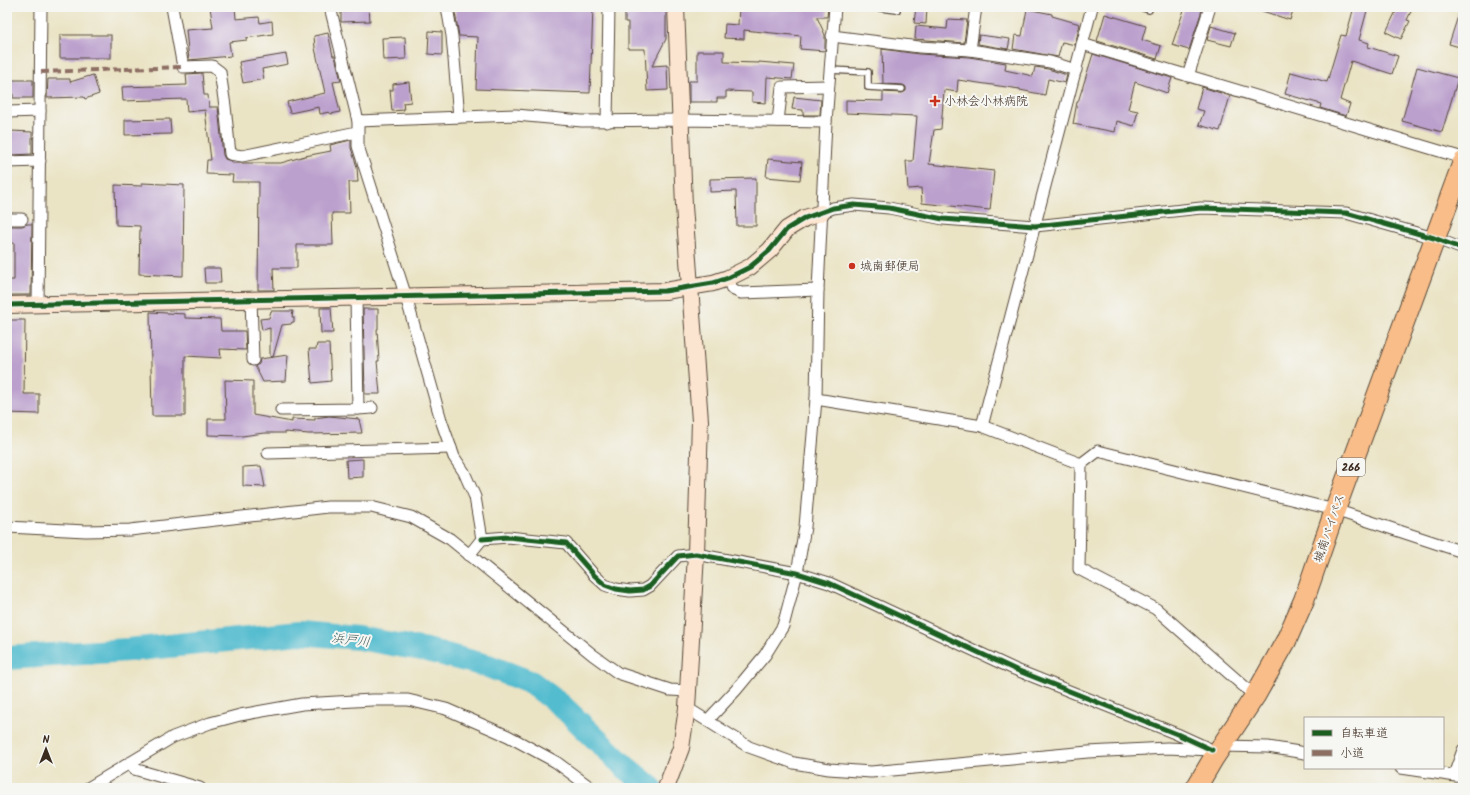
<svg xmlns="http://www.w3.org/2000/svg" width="1470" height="795" font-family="Kalam,'Klee One',sans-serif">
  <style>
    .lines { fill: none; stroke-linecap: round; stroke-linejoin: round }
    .river { stroke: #52bccf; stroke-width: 24 }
    .building { fill: #bba0cd }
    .lane-casing { stroke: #554637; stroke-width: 8 }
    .street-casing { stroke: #554637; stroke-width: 13 }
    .secondary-casing { stroke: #554637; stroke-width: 18 }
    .highway-casing { stroke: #554637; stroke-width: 22 }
    .lane { stroke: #fff; stroke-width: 5.5 }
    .street { stroke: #fff; stroke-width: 11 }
    .secondary { stroke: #fce5d0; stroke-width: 16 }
    .highway { stroke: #f8bd89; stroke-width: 20 }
    .quiet { stroke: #8d6e63; stroke-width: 4; stroke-dasharray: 8 4; stroke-linecap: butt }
    .cycleway-casing { stroke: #f6f6f2; stroke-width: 8 }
    .cycleway { stroke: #1b5e20; stroke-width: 5 }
    .poi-dot { fill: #c8321e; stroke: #f6f6f2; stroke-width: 1.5 }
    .labels { text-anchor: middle; stroke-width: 4; stroke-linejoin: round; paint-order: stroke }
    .shield { fill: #f6f6f2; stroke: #73675e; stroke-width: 1 }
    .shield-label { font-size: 11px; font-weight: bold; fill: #3b2a1e }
    .poi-label { font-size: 12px; fill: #3b2a1e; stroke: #f6f6f2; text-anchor: start }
    .street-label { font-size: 12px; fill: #3b2a1e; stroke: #f6f6f2 }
    .water-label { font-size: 13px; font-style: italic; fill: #435d5c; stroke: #f6f6f2 }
  </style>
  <rect width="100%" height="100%" fill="#f6f6f2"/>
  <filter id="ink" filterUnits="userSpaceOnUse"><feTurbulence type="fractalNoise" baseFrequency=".025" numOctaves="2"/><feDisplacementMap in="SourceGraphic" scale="8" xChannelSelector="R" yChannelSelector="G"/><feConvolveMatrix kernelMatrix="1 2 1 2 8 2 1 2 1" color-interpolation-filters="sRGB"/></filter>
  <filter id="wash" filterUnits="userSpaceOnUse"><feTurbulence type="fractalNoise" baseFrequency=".012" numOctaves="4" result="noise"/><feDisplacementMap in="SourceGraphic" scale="16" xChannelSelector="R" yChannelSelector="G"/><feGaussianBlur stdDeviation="0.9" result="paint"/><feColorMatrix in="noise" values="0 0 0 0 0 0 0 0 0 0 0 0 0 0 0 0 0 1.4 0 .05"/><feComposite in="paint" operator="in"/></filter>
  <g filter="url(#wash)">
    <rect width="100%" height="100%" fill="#eae3c4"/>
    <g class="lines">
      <path class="river" d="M7 658 128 650 299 633 358 638 427 650 488 666 532 683 562 706 624 766 651 788"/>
    </g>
    <g id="blocks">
      <g class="building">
        <path d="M210 7H235L236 19 259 17 260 23 272 21 273 34 246 38 247 40 229 42 231 56 189 60 186 30 213 28Z"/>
        <path d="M341 7H369L370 21 341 22Z"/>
        <path d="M454 7 593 8 590 93 476 89 478 37 459 36Z"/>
        <path d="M625 7H666V39L652 66 667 65 668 90 647 91 645 49H628V22H625Z"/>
        <path d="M739 7 765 9 766 7H828L827 17H817L825 35V51L800 49 801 36 744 30V39L724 38 725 24 738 25Z"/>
        <path d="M916 7H927L926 24 914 23Z"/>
        <path d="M1185 7H1203L1189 50 1172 45Z"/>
        <path d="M1256 7H1294L1290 20 1256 9Z"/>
        <path d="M1354 7H1368L1359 40 1369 43 1368 47 1398 56 1392 74 1351 61 1340 100 1350 104 1346 116 1320 108 1321 104 1285 94 1291 72 1327 82 1341 35 1346 36Z"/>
        <path d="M1398 7H1413L1407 20 1410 21 1401 39 1386 32Z"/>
        <path d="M1461 7H1463V48L1449 44Z"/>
        <path d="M1027 9 1052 14V16L1080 24 1075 45 1062 42 1058 57 1013 49 1015 35 1022 36Z"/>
        <path d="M1105 14 1146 26 1142 40 1161 46 1157 59 1097 41Z"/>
        <path d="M948 19 967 20 964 43 915 39 916 26 947 29Z"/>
        <path d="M1211 26 1235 33 1231 46 1207 40Z"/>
        <path d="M429 31 442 32V55L428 54Z"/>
        <path d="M328 33 333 56H335L341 81 333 82 340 112 331 114 329 112 320 114 319 107 290 113 287 102 325 93 315 48 314 36Z"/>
        <rect x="60" y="35" width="51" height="23"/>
        <path d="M979 35 1010 39 1008 49 978 44Z"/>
        <path d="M405 37 406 59 383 60 382 38Z"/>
        <path d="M882 49 919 54 969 57 1006 63 1005 70 1033 76 1035 67 1048 69 1067 75 1065 83 1048 79 1045 95 1020 90V89L958 80 957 92 944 90 941 129 934 130 929 164 994 171 990 210 922 203 921 188 908 189 906 161H913L917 116 846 113V100L883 101V92L902 93 906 91V87L903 85 883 84Z"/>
        <path d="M697 51H724V62L759 63V62L794 65 792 79 767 77 766 103 752 102V92L726 91V98H717V102H689V81H697Z"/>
        <path d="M286 54 288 64 262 69 264 79 243 83 239 62Z"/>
        <path d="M1093 54 1172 78 1167 93 1135 82 1128 109 1138 111 1134 126 1117 121 1115 132 1073 124 1077 102H1078Z"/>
        <path d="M1417 67 1458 78 1442 132 1402 121Z"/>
        <path d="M202 73 204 95H208L209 107H218L223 155 225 159 231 161 232 163H281L305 156 331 151 330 145 351 140V148L357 167 358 182H349L350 213H332L333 245H297V268H273L274 290H258L259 182H232L233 175 206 174 207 160H211L205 110 187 112 186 99 123 101 122 87 187 85 186 74Z"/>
        <path d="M93 75 99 94 85 99 84 97 47 98 48 79H70V82Z"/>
        <path d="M12 80H33V98H13V94L7 95V83L12 82Z"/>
        <path d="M409 82 411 102 403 103 404 110 392 111 390 90H393V84Z"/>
        <path d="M1202 87 1230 96 1220 131 1199 125 1204 111 1196 109Z"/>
        <path d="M794 97 821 100 820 115H803V110L792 109Z"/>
        <path d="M170 119 171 134 125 135V120Z"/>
        <path d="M11 131 32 132V154L11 155Z"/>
        <path d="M768 159 802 162 800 180 766 177Z"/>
        <path d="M756 178V226H737L736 191 710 192V179Z"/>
        <path d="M142 183 184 185 183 276 139 274 140 226 116 225 115 185 142 186Z"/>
        <path d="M27 224H32L31 295H7V280H14V243H10L9 226H22Z"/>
        <path d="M204 268H220L221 283H205Z"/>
        <path d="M320 308H331L333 333H321Z"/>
        <path d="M363 309H378V329H377L379 361H377L380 394H365Z"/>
        <path d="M271 311H293L292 317H294V322H292L291 324 282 325 273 357 270 356V328L262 330 260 319 269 318Z"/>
        <path d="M150 312 185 314V318L220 319 221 331H245L246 350 220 349 221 358 185 356V416H152Z"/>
        <path d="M7 320H25L24 394H39V414L7 413Z"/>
        <path d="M317 344H329L331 381 312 383 309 349H316Z"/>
        <path d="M288 355 286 381 263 382 255 366 259 364 260 359Z"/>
        <path d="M225 380 253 381V415L292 422V419L315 420V418L329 416 359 419 362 433 309 434 285 432 286 433H264L242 436 208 435V419H226Z"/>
        <path d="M363 459V477L347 478 346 460Z"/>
        <path d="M261 466 265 487 243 486V467Z"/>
      </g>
    </g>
  </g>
  <g filter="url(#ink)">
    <use href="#blocks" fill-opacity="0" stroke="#554637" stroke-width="1"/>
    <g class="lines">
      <g class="lane-casing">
        <g id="lane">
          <path d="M872 7 897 10"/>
          <path d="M1140 7 1149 10"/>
          <path d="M830 70 868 72V87L902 89"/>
        </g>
      </g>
      <g class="street-casing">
        <g id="street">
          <path d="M172 7 183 67 212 66 220 72 225 106 230 154 242 156 357 132"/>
          <path d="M330 7 358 121V146L406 297 441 420 454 457 464 472 475 497 482 539 469 555"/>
          <path d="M447 7 452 36 459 117"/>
          <path d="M832 36 919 47 970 50 1050 62 1076 70"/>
          <path d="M1082 44 1463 158"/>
          <path d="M970 50 976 7"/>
          <path d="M1188 76 1210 7"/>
          <path d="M7 112 40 111"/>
          <path d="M358 121 516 115 582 121 680 120 826 122"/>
          <path d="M778 121 782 87 828 86"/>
          <path d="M607 122 609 7"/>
          <path d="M7 162 40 161"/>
          <path d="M821 213 833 208 854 205 889 208 943 219 1035 226 1201 208 1346 213 1434 238 1463 249"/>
          <path d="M7 219H22"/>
          <path d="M728 278 732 289 741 293 818 290"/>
          <path d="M251 299 253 360"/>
          <path d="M38 305 41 7"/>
          <path d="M816 399 982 426 1081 464"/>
          <path d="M358 409 372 408"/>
          <path d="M281 410 358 409 356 298"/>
          <path d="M982 426 1092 7"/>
          <path d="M268 453 451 448"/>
          <path d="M1081 464 1098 451 1335 510 1463 552"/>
          <path d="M1081 464 1079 569 1156 609 1255 696"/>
          <path d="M7 527 86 531 130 530 328 507H371L411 517 450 539 593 655 618 673 670 690 688 691"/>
          <path d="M482 539 508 537 566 543 594 575 605 585 616 589 630 591 643 590 650 586 678 556 696 554 797 573 829 583 1014 669 1177 734 1212 750"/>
          <path d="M687 708 749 747 794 763 829 769 871 772 1088 752 1167 748 1212 750 1222 746 1268 747 1305 753"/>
          <path d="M708 720 736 690 765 655 783 626 797 573 805 527 816 399 818 290 826 122 835 7"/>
          <path d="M129 763 134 769 200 788"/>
          <path d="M1401 768 1463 777"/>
          <path d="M1454 775 1463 750"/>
          <path d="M88 788 173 737 210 723 240 715 302 704 372 700H408L446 709 508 736 556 762 591 788"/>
        </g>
      </g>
      <g class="secondary-casing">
        <g id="secondary">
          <path d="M7 305 665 291 713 283 728 278 750 267 770 250 787 229 805 218 821 213"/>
          <path d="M666 788 681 748 687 708 696 554 700 421 684 206 676 7"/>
        </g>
      </g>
      <g class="highway-casing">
        <path id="highway" d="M1196 788 1213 759 1255 696 1286 641 1304 600 1335 510 1463 162"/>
      </g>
      <use href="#lane" class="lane"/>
      <use href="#street" class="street"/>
      <use href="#secondary" class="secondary"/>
      <use href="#highway" class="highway"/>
      <path class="quiet" d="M41 72 183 67"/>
      <g class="cycleway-casing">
        <g id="cycleway">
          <path d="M7 305 665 291 713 283 728 278 750 267 770 250 787 229 805 218 833 208 854 205 889 208 943 219 1035 226 1201 208 1346 213 1434 238 1463 249"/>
          <path d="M482 539 508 537 566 543 594 575 605 585 616 589 630 591 643 590 650 586 678 556 696 554 797 573 829 583 1014 669 1177 734 1212 750"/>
        </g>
      </g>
      <use href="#cycleway" class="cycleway"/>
    </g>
  </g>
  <g class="poi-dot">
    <path d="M933 95h4v4h4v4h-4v4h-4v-4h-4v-4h4z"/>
    <circle cx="852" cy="266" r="4"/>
  </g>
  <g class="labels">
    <rect class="shield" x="1337" y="458" width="28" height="18" rx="3"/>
    <g class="shield-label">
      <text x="1351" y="471">266</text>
    </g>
    <g class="poi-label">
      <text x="944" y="105">小林会小林病院</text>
      <text x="860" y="270">城南郵便局</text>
    </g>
    <g class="street-label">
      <text transform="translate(1329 528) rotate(-71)" y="4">城南バイパス</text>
    </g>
    <g class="water-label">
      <text transform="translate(351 639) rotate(7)" y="5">浜戸川</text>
    </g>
  </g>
  <rect width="1470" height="795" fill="none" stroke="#f6f6f2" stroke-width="24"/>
  <rect x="1304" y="717" width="140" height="52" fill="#f6f6f2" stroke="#aba49d"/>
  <rect x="1312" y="730" width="20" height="6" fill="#1b5e20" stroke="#aba49d"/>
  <text x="1340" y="737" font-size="12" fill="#3b2a1e">自転車道</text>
  <rect x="1312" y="750" width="20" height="6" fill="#8d6e63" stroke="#aba49d"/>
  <text x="1340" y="757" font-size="12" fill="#3b2a1e">小道</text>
  <g transform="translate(46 749)" stroke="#f6f6f2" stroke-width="3" paint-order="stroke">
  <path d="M0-3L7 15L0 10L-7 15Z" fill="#3b2a1e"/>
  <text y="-6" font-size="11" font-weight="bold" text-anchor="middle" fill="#3b2a1e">N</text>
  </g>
</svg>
